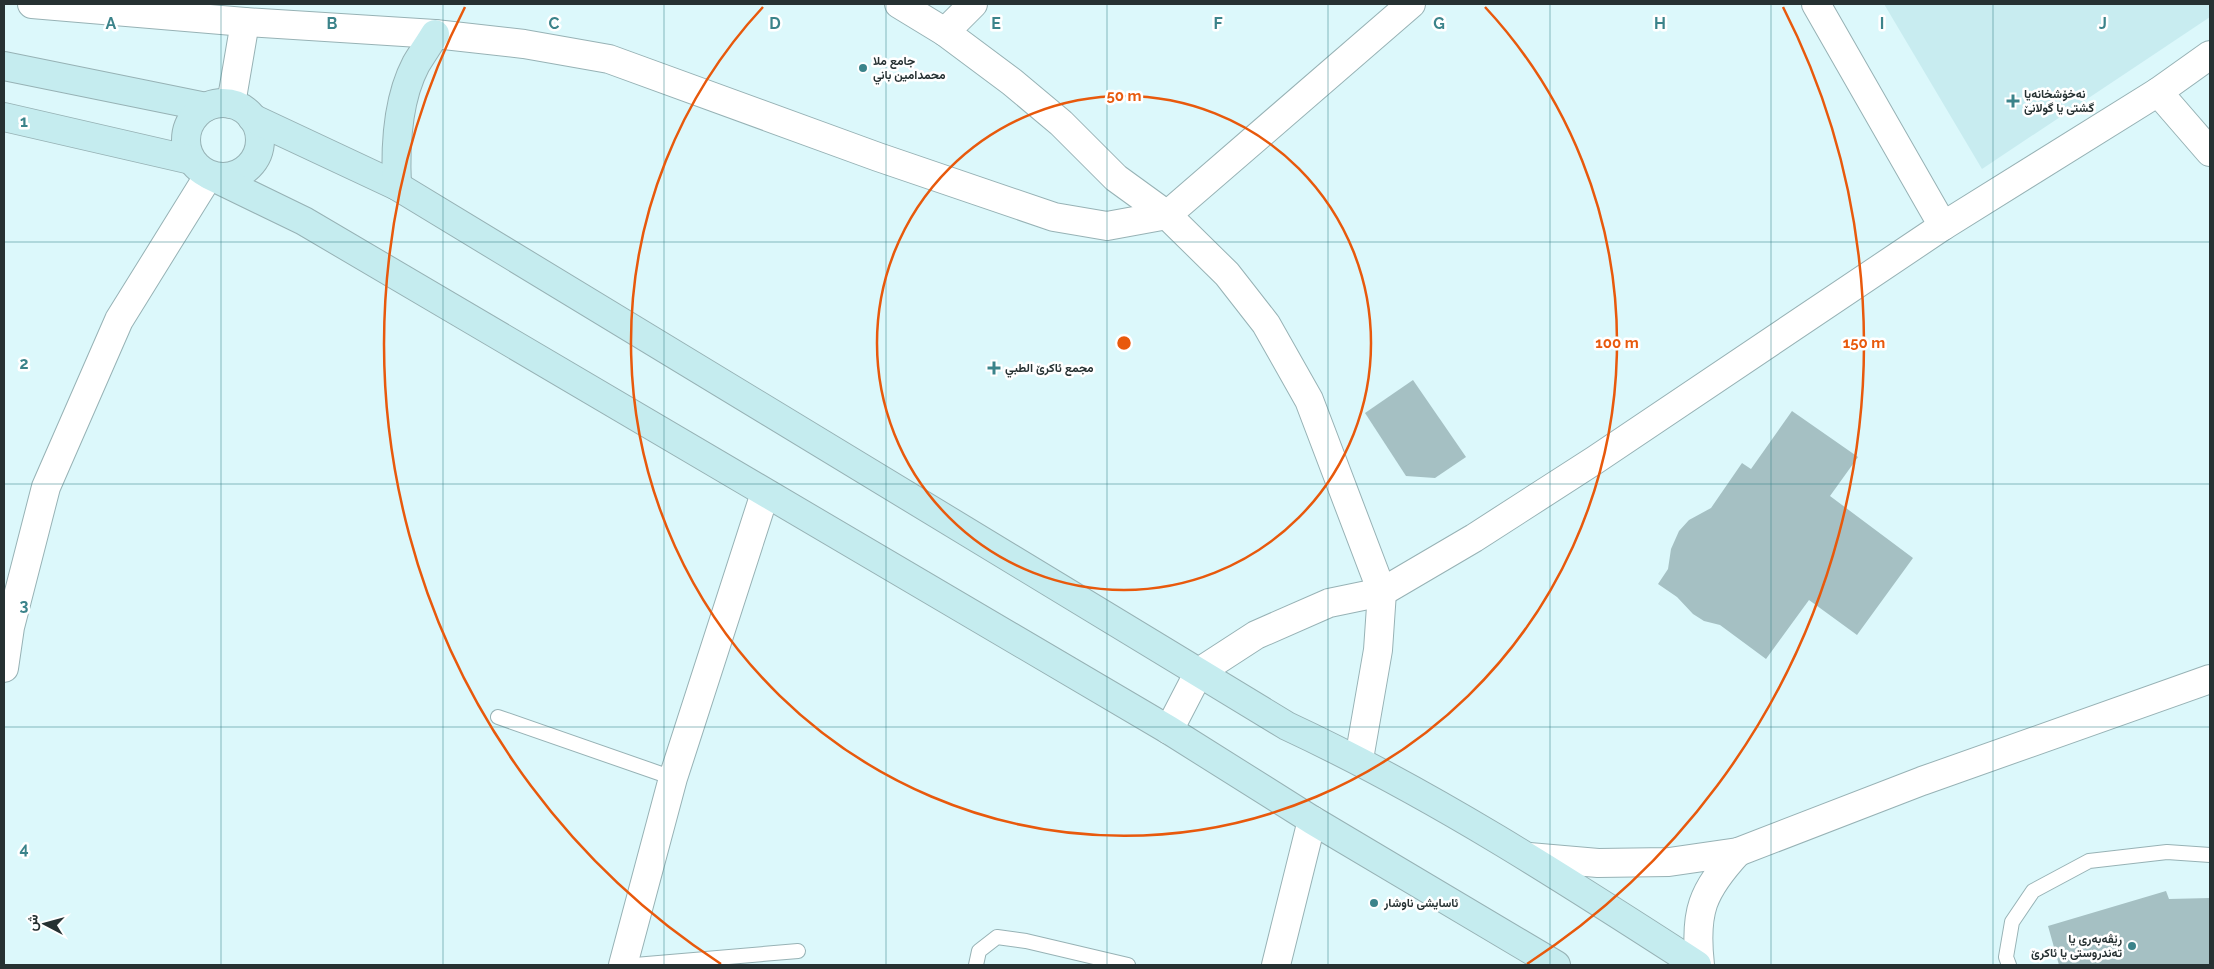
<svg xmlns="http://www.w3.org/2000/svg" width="2214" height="969" font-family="Raleway,Vazirmatn,sans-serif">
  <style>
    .built { fill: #c8ecf0 }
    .building { fill: #a5c0c3 }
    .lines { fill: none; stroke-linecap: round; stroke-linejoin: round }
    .lane-casing { stroke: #97b2b5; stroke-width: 16 }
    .street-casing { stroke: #97b2b5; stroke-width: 30 }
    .secondary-casing { stroke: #97b2b5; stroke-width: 30 }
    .lane { stroke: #fff; stroke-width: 14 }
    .street { stroke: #fff; stroke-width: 28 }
    .secondary { stroke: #c5ecef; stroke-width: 28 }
    .grid { fill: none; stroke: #3b838a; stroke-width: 1; stroke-opacity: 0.55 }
    .ring { fill: none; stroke: #e8590c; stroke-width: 2.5 }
    .poi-dot { fill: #3b838a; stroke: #fff; stroke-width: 2 }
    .labels { text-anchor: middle; stroke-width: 5; stroke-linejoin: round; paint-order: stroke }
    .poi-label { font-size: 12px; font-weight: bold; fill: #263132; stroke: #fff; text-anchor: start }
    .grid-label { font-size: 16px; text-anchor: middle; font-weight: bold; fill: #3b838a; stroke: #fff; stroke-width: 5; stroke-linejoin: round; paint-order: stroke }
    .centre { fill: #e8590c; stroke: #fff; stroke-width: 2.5 }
    .ring-label { font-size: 15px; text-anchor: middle; font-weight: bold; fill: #e8590c; stroke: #fff; stroke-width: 5; stroke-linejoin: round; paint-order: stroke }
  </style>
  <rect width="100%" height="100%" fill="#dcf8fb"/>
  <path class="built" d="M1884 4H2210V17L1982 169Z"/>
  <g class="building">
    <path d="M1413 380 1466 457 1435 478 1406 476 1365 413Z"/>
    <path d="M1792 411 1858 457 1830 496 1913 558 1857 635 1809 600 1766 659 1720 625 1704 621 1693 614 1677 597 1658 584 1668 569 1671 549 1679 531 1689 520 1711 508 1742 463 1751 469Z"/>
    <path d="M2166 891 2169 899 2210 898V965H2059L2048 926Z"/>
  </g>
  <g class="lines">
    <g class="lane-casing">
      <g id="lane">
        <path d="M498 717 673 778"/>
        <path d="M635 965 798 951"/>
        <path d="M976 965 979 951 997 937 1026 941 1128 965"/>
        <path d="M2009 965 2006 957 2012 922 2033 891 2089 861 2167 852 2210 855"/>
      </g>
    </g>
    <g class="street-casing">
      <g id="street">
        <path d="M32 4 245 22 435 34 524 44 609 59 878 157 1054 217 1107 226 1167 215 1411 4"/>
        <path d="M899 4 945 32 1012 82 1061 123 1116 178 1167 215 1227 274 1266 324 1309 400 1382 592 1378 650 1359 759"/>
        <path d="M1816 4 1943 226"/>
        <path d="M945 32 973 4"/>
        <path d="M2158 92 2210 55"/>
        <path d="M231 104 245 22"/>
        <path d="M4 668 10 627 46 487 119 320 209 175"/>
        <path d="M1169 730 1199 672 1256 635 1329 603 1382 592 1474 538 1595 460 1943 226 2158 92 2210 152"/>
        <path d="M1529 857 1598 863 1669 862 1738 852 1922 781 2210 679"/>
        <path d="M623 965 673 778 765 493"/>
        <path d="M1276 965 1312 820"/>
        <path d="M1700 965C1694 912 1702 891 1738 852"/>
      </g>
    </g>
    <g class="secondary-casing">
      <g id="secondary">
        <path d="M4 66 206 107"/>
        <circle cx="223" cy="140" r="37"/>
        <path d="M4 117 191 160"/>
        <path d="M252 118 397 186 1287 726C1431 793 1564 879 1697 965"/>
        <path d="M209 175 304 221 1169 730 1312 820 1556 965"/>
        <path d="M397 186C395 146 397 100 416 64 422 54 429 44 435 34"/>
      </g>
    </g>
    <use href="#lane" class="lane"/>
    <use href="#street" class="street"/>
    <use href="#secondary" class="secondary"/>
  </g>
  <path class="grid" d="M221 4V965M443 4V965M664 4V965M886 4V965M1107 4V965M1328 4V965M1550 4V965M1771 4V965M1993 4V965M4 242H2210M4 484H2210M4 727H2210"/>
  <g class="ring">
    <circle cx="1124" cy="343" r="247"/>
    <path d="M1485 7A493 493 0 1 1 763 7"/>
    <path d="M721 964A740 740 0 0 1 465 7M1783 7A740 740 0 0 1 1527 964"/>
  </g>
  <g class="poi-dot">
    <circle cx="863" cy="68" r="5"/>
    <path d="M2010.5 93.5h5v5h5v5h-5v5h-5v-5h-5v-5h5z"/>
    <path d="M991.5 360.5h5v5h5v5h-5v5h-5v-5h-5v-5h5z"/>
    <circle cx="1374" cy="903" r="5"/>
    <circle cx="2132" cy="946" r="5"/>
  </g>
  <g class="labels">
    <g class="poi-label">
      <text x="873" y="65">جامع ملا<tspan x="873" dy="14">محمدامين باني</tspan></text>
      <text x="2024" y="98">نەخۆشخانەیا<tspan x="2024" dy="14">گشتی یا گولانێ</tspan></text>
      <text x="1005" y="372">مجمع ئاکرێ الطبي</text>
      <text x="1384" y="907">ئاسايشى ناوشار</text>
      <text x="2122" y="943" text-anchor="end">ڕێڤەبەری یا<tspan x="2122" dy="14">تەندروستی یا ئاکرێ</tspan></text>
    </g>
  </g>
  <g class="grid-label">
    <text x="111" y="29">A</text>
    <text x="332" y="29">B</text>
    <text x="554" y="29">C</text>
    <text x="775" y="29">D</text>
    <text x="996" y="29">E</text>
    <text x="1218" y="29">F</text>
    <text x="1439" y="29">G</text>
    <text x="1660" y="29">H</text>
    <text x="1882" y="29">I</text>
    <text x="2103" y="29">J</text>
    <text x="24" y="127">1</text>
    <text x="24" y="369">2</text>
    <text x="24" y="611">3</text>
    <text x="24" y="854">4</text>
  </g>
  <circle cx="1124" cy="343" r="8" class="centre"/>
  <g class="ring-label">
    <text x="1124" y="101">50 m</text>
    <text x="1617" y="348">100 m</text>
    <text x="1864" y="348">150 m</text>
  </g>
  <rect width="2214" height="969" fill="none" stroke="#263132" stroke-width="10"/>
  <g transform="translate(45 924) rotate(276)" stroke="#ffffff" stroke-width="4" paint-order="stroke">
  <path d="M0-4L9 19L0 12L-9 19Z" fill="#263132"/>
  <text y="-8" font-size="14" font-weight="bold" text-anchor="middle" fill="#263132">ش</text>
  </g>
</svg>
